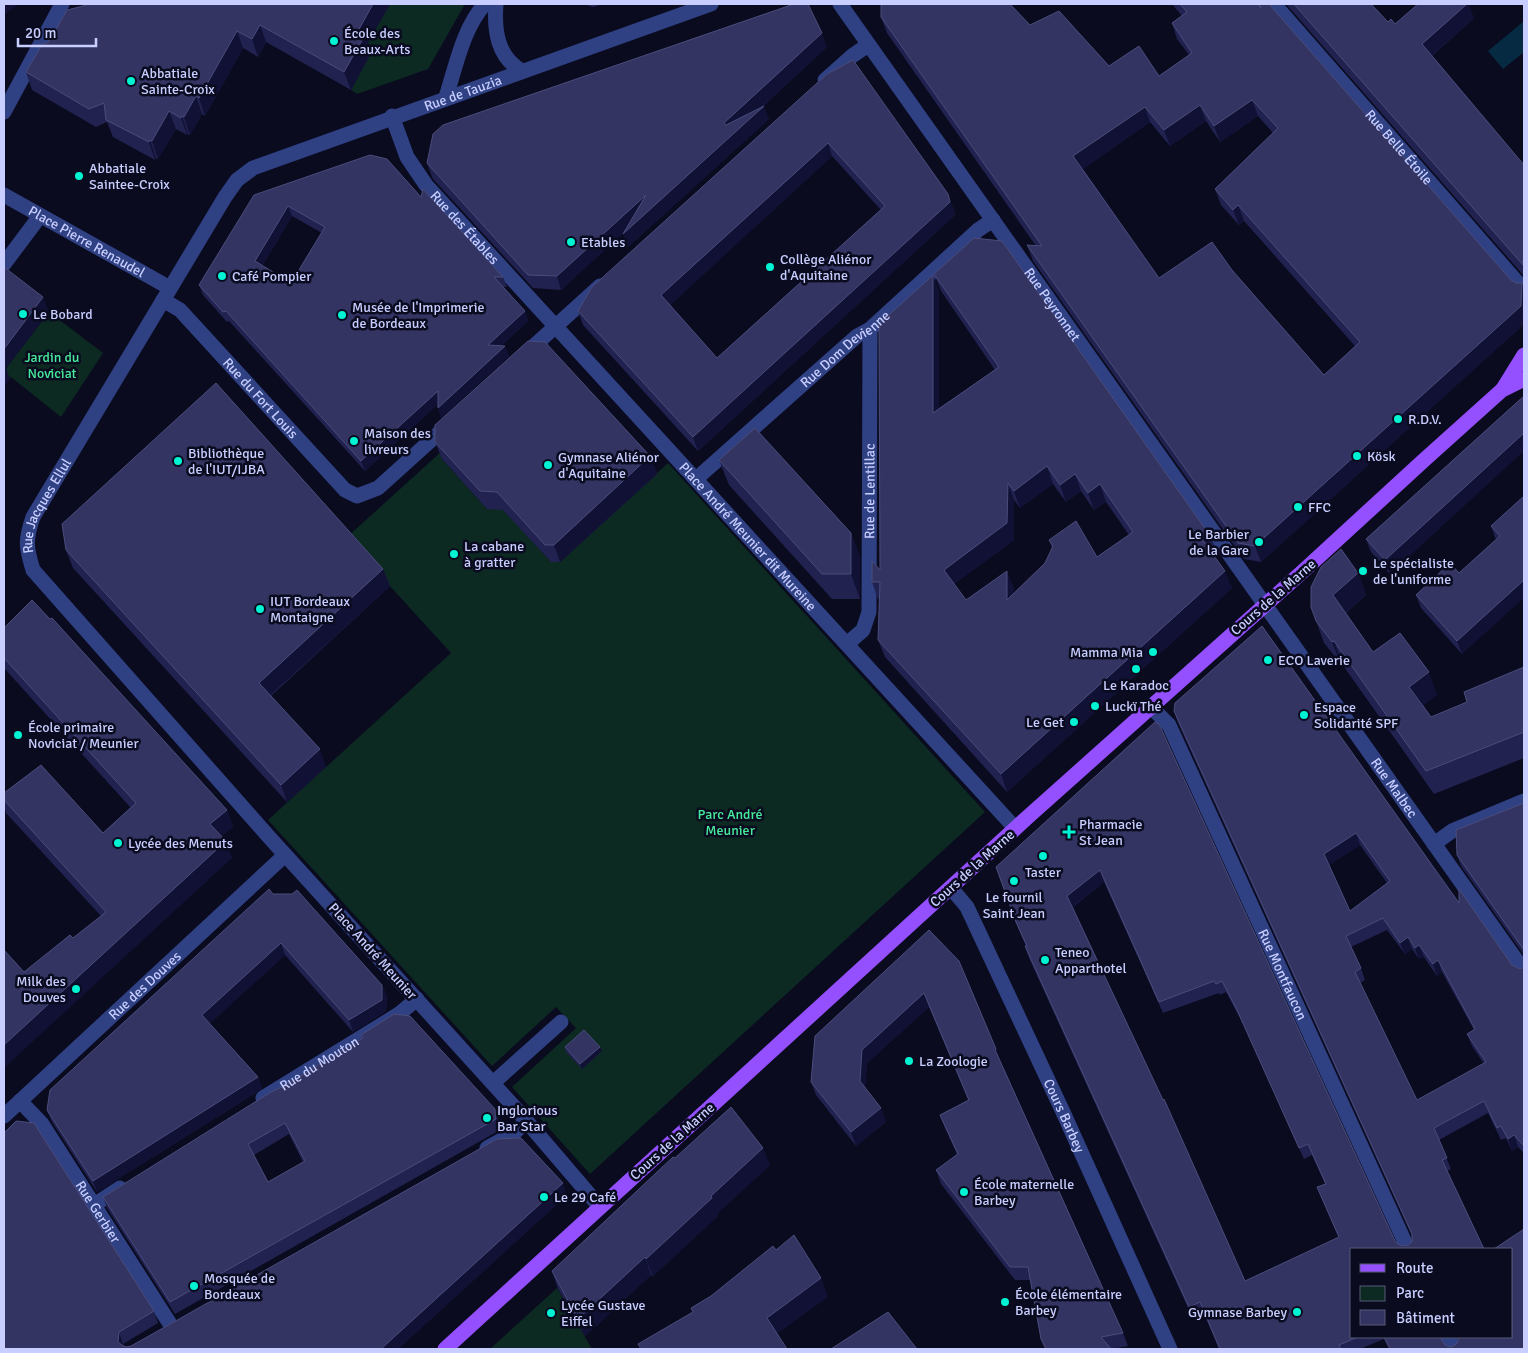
<svg xmlns="http://www.w3.org/2000/svg" width="1528" height="1353" font-family="Signika,sans-serif">
  <style>
    .green { fill: #0c2922 }
    .water { fill: #062a42 }
    .lines { fill: none; stroke-linecap: round; stroke-linejoin: round }
    .minor { stroke: #2f4083; stroke-width: 15 }
    .major { stroke: #944fff; stroke-width: 15 }
    .wall { fill: #21224f; fill-rule: evenodd }
    .shaded-wall { fill: #101134 }
    .building { fill: #333462; stroke: #4a4c7b; fill-rule: evenodd }
    .poi-dot { fill: #00f3d2; stroke: #0a0b1f; stroke-width: 2 }
    .labels { text-anchor: middle; stroke-width: 5; stroke-linejoin: round; paint-order: stroke }
    .poi-label { font-size: 14px; fill: #c8ceff; stroke: #0a0b1f; text-anchor: start }
    .street-label { font-size: 14px; fill: #c8ceff; stroke: #0a0b1f }
    .park-label { font-size: 14px; fill: #47eb9c; stroke: #0a0b1f }
  </style>
  <rect width="100%" height="100%" fill="#0a0b1f"/>
  <g class="green">
    <path d="M390 4H465L428 69 357 94 351 90 371 53 364 49Z"/>
    <path d="M49 312 103 353 61 417 11 377 9 378 4 371Z"/>
    <path d="M442 451V459L487 509H496L500 506 551 562H560L668 463 985 812 590 1174 512 1087 576 1028 556 1007 492 1066 268 820 451 653 346 538Z"/>
    <path d="M557 1288 592 1349H490Z"/>
  </g>
  <path class="water" d="M1524 21V52L1503 69 1488 51Z"/>
  <g class="lines">
    <g class="minor">
      <path d="M496 4C494 30 497 57 522 71"/>
      <path id="s1" d="M840 4 1524 971"/>
      <path id="s2" d="M1274 4 1524 290"/>
      <path d="M825 80 852 56 868 45"/>
      <path d="M446 97C456 66 463 28 485 4"/>
      <path d="M4 112 62 4"/>
      <path id="s3" d="M392 116 407 157 426 185 1015 828"/>
      <path id="s4" d="M4 195 170 288"/>
      <path d="M4 264 40 216"/>
      <path id="s5" d="M163 300 180 310 345 490 357 496 378 488 450 423"/>
      <path d="M524 355 600 286"/>
      <path id="s6" d="M696 479 857 336 870 329 978 230 993 220"/>
      <path id="s7" d="M847 644 863 630 869 612 870 329"/>
      <path id="s8" d="M1150 706 1169 725 1408 1249"/>
      <path d="M1434 844 1452 831 1524 801"/>
      <path id="s9" d="M951 888 967 907 1063 1112 1170 1349"/>
      <path d="M493 1083 561 1022"/>
      <path id="s10" d="M263 1098 399 1014 417 999"/>
      <path id="s11" d="M20 1101 42 1124 172 1327"/>
      <path id="s12" d="M4 1116 285 855"/>
      <path d="M487 1148 514 1133 527 1121"/>
      <path d="M94 1205 120 1188"/>
      <path id="s13" d="M600 1207 517 1110 269 837 33 570C26 547 25 540 33 517L225 197 237 180 253 168 711 4"/>
      <path d="M1448 1337 1454 1349"/>
    </g>
    <g class="major">
      <path d="M1503 389 1524 355"/>
      <path d="M445 1349 1030 815 1301 573 1423 461 1502 390 1524 379"/>
    </g>
  </g>
  <g class="wall">
    <path d="M390 4 368 42 371 53 351 90 266 42 258 57 243 48 205 116 202 114 190 135 188 134 187 135 176 129 158 159 156 158 155 160 113 137 107 122 96 127 32 90 26 72 45 44 48 43Z"/>
    <path d="M584 4H603L593 7Z"/>
    <path d="M1172 4H1257L1511 280 1516 283H1522L1524 289V324L1261 562 1244 559 1033 261 1027 245 1036 246 887 33 881 17 1030 25 1109 66 1159 76 1189 55 1177 39 1172 23 1182 16ZM1258 116 1273 133 1215 189 1221 205 1239 225 1244 221 1355 346 1324 375 1232 270 1159 278 1083 169 1150 122 1170 146 1206 121 1220 142Z"/>
    <path d="M1286 4H1371L1388 22 1395 24 1474 18 1432 56 1524 165V276Z"/>
    <path d="M827 47 763 106 769 119 628 247 623 233 561 290 533 288 433 179 432 177 427 163Z"/>
    <path d="M827 74 953 207 955 215 698 451 583 325 578 311ZM832 156 881 210 717 358 670 305Z"/>
    <path d="M254 195 421 197 503 277 507 287H503L525 311 528 321 501 346 509 356 441 418 438 404 365 471 229 321 227 322 203 295 199 285ZM292 216 322 233 291 283 262 266Z"/>
    <path d="M934 274 1211 537 1218 554 1212 553 1232 588 1007 792 885 657 878 640 879 599H878L872 582 880 570 933 275 939 292V408L995 370 941 291ZM1053 484 1066 502 1081 491 1094 510 1106 502 1129 535 1097 557 1049 540 1052 548 1045 563 1014 593V588L966 600 954 584 1014 540V500L1020 508Z"/>
    <path d="M1524 396 1390 574 1371 552 1366 539Z"/>
    <path d="M435 442 650 456 657 474 560 562H551L503 510 487 509 442 459Z"/>
    <path d="M719 460 851 533 860 558V599H832L729 485Z"/>
    <path d="M1524 496 1462 654 1421 608 1416 595 1459 573 1496 540 1491 526Z"/>
    <path d="M66 550 383 569 390 586 271 696 326 767 287 802 73 568Z"/>
    <path d="M1358 573 1366 595 1346 613 1373 652 1437 695 1423 705 1431 717 1467 702 1524 667V758L1434 794 1342 664H1341L1324 643 1311 607Z"/>
    <path d="M4 628 227 810 233 827 221 836 232 858 24 972 73 938 101 916 6 813 4 806V793L103 833 131 808 4 668Z"/>
    <path d="M1174 711 1459 903 1512 965 1520 969 1524 967V1153L1518 1147 1512 1151 1506 1138 1501 1140 1488 1113 1439 1140 1451 1169 1447 1171 1484 1249 1352 1337H1440L1445 1345 1450 1347 1454 1346 1458 1342 1457 1337H1512L1524 1349H1389L1384 1339 1360 1349H1219L1204 1314 1193 1319 1029 958 1025 946H1026L1020 933 996 867 1155 722 1395 1241 1399 1245 1407 1246 1412 1242V1236L1178 723ZM1360 845 1387 883 1350 911 1329 865ZM1104 882 1163 1013 1219 993 1220 995 1226 992 1242 1022 1304 1159 1312 1155 1325 1184 1317 1187 1322 1199 1339 1238 1245 1281 1073 907ZM1387 930 1405 954 1412 949 1419 959 1424 957 1437 976 1442 972 1474 1030 1467 1034 1472 1046 1484 1064 1417 1100 1360 983 1365 980 1361 968 1351 947Z"/>
    <path d="M1524 803V955L1461 866 1457 855Z"/>
    <path d="M273 894 382 985 387 997 386 1011 353 1032 285 955 209 1024 258 1077 262 1089 97 1192 52 1122 47 1110Z"/>
    <path d="M929 930 996 1049 1001 1062 1123 1333 1128 1346 1111 1349H1045L1041 1339 1030 1280H1015L941 1184 936 1170 957 1154 945 1128 940 1115 968 1100 929 1007 867 1063 865 1088 886 1122 856 1146 816 1095 811 1082Z"/>
    <path d="M361 1035 495 1109 499 1120 500 1130 175 1314 107 1208 103 1197 362 1038ZM289 1134 303 1162 268 1182 254 1155Z"/>
    <path d="M565 1047H600L602 1051 582 1069 566 1052Z"/>
    <path d="M675 1158 770 1165 718 1213V1216L653 1276 651 1275 585 1336 558 1289 552 1271Z"/>
    <path d="M567 1195 398 1349H4L154 1311 158 1323 123 1344V1346L126 1347 131 1346Z"/>
  </g>
  <g class="shaded-wall">
    <path d="M4 4H19L4 15Z"/>
    <path d="M373 4H390L368 42 371 53 351 90 344 72 358 31Z"/>
    <path d="M1467 4H1469L1474 18 1428 59 1422 44Z"/>
    <path d="M260 25 266 42 258 57 252 39Z"/>
    <path d="M237 31 243 48 205 116 199 98Z"/>
    <path d="M822 33 827 47 734 132 764 106 769 119 628 247 623 234 724 123Z"/>
    <path d="M196 96 202 114 190 135 184 117Z"/>
    <path d="M1252 100 1258 116 1220 142 1214 126Z"/>
    <path d="M1200 105 1206 121 1170 146 1164 130Z"/>
    <path d="M1145 107 1150 122 1079 172 1073 156Z"/>
    <path d="M169 111 176 129 158 159 152 141Z"/>
    <path d="M182 116 188 134 187 135 181 118Z"/>
    <path d="M150 140 156 158 155 160 149 142Z"/>
    <path d="M828 143 832 156 666 309 661 295Z"/>
    <path d="M948 194 953 207 955 215 698 451 693 437Z"/>
    <path d="M646 195 651 208 561 290 557 276Z"/>
    <path d="M1238 205 1244 221 1239 225 1233 210Z"/>
    <path d="M288 206 292 216 259 271 255 261Z"/>
    <path d="M933 275 939 292V430L933 413Z"/>
    <path d="M1522 283 1524 289V324L1261 562 1255 546Z"/>
    <path d="M43 297 49 312 6 368 10 379 4 387V349Z"/>
    <path d="M525 311 528 321 491 355 488 345Z"/>
    <path d="M505 346 509 356 441 418 438 408Z"/>
    <path d="M438 391 441 401 365 471 361 461Z"/>
    <path d="M1524 433V451L1390 574 1385 560Z"/>
    <path d="M650 456 657 474 560 562 554 545Z"/>
    <path d="M1047 466 1053 484 1020 508 1014 491Z"/>
    <path d="M1075 474 1081 491 1066 502 1060 485Z"/>
    <path d="M1008 483 1014 500V540L950 587 944 570Z"/>
    <path d="M1100 484 1106 502 1094 510 1088 493Z"/>
    <path d="M851 533 860 558V599L851 574Z"/>
    <path d="M383 569 390 586 265 700 259 683Z"/>
    <path d="M1007 571 1014 588 1013 617 1007 600Z"/>
    <path d="M1225 571 1232 588 1007 792 1001 774Z"/>
    <path d="M1358 573 1366 595 1341 617 1333 595Z"/>
    <path d="M1524 580V598L1462 654 1457 641Z"/>
    <path d="M1334 641 1342 664H1341L1332 642Z"/>
    <path d="M1429 672 1437 695 1417 709 1409 687Z"/>
    <path d="M320 749 326 767 287 802 281 785Z"/>
    <path d="M227 810 233 827 216 841 210 824Z"/>
    <path d="M1356 833 1360 845 1328 866 1324 854Z"/>
    <path d="M226 841 232 858 4 1068V1045Z"/>
    <path d="M1100 870 1104 882 1072 907 1067 896Z"/>
    <path d="M1408 937 1412 949 1405 954 1400 943Z"/>
    <path d="M281 943 285 955 206 1027 202 1015Z"/>
    <path d="M1419 945 1424 957 1419 959 1415 948Z"/>
    <path d="M1438 960 1442 972 1437 976 1433 964Z"/>
    <path d="M382 985 387 997 386 1011 353 1032 349 1020Z"/>
    <path d="M924 993 929 1007 867 1063 865 1094 860 1081 862 1050Z"/>
    <path d="M600 1047 602 1051 582 1069 580 1064Z"/>
    <path d="M996 1049 1001 1062 1000 1063 995 1050Z"/>
    <path d="M258 1077 262 1089 97 1192 93 1181Z"/>
    <path d="M881 1108 886 1122 856 1146 851 1132Z"/>
    <path d="M495 1109 499 1120 500 1130 496 1119Z"/>
    <path d="M1514 1135 1518 1147 1512 1151 1508 1139Z"/>
    <path d="M763 1148 770 1165 718 1213V1216L653 1276 646 1259 711 1196Z"/>
    <path d="M563 1183 567 1195 398 1349H381Z"/>
    <path d="M645 1257 651 1275 585 1336 578 1319Z"/>
    <path d="M821 1278 828 1297 774 1336 767 1318Z"/>
    <path d="M119 1332 123 1344V1349L118 1342Z"/>
  </g>
  <g class="building">
    <path d="M87 4H373L358 31 365 35 344 72 260 25 252 39 237 31 199 98 196 96 184 117 182 116 181 118 169 111 152 141 150 140 149 142 106 120 104 103 89 109 26 72 43 43 45 44 46 42 48 43 67 10 87 5Z"/>
    <path d="M794 4H808L822 33 724 123 726 125 764 106 623 234 646 195 557 276 528 275 427 163 433 134 443 125Z"/>
    <path d="M881 4H1010L1030 25 1059 11 1109 66 1139 46 1159 76 1192 53 1172 23 1187 12 1180 4H1257L1261 8 1259 4H1269L1511 280 1516 283H1522L1521 306 1255 546 1238 543 1027 245 1042 246 881 17ZM1252 100 1278 128 1215 189 1233 210 1238 205 1360 342 1324 375 1232 270 1212 242 1159 278 1073 156 1145 107 1164 130 1200 105 1214 126Z"/>
    <path d="M1294 4H1371L1388 22 1391 19 1395 24 1418 4H1467L1422 44 1524 165V261L1523 260V265Z"/>
    <path d="M853 60 948 194 950 202 693 437 578 311 592 287 827 74ZM828 143 885 206 717 358 661 295Z"/>
    <path d="M370 155 387 159 421 197 423 189 503 277H494L525 311 488 345 505 346 438 408V391L361 461 226 311 223 312 199 285 254 195ZM288 206 325 227 291 283 255 261Z"/>
    <path d="M974 238 1002 241 1211 537 1199 535 1225 571 1001 774 878 640 880 582H872V561L880 570 879 324 933 275V413L999 367 934 274ZM1047 466 1060 485 1075 474 1088 493 1100 484 1133 532 1097 557 1076 521 1049 540 1053 546 1045 563 1007 600V571L966 600 944 570 1007 523 1008 483 1014 491Z"/>
    <path d="M4 267 43 297 4 349Z"/>
    <path d="M528 341 545 342 650 456 554 545H545L497 492 480 491 435 442V425Z"/>
    <path d="M216 383 383 569 259 683 320 749 281 785 66 550 62 524Z"/>
    <path d="M1524 396V433L1385 560 1366 539Z"/>
    <path d="M755 428 851 533V574H822L719 460Z"/>
    <path d="M1524 496V580L1457 641 1416 595 1450 563 1459 573 1500 536 1491 526Z"/>
    <path d="M1341 549 1358 573 1333 595 1373 652 1400 633 1429 672 1409 687 1431 717 1467 702 1464 692 1524 667V732L1426 771 1334 641 1332 642 1316 621 1311 607V587L1321 567Z"/>
    <path d="M32 600 50 619 52 618 227 810 210 824 226 841 4 1045V950L24 972 70 935 73 938 106 912 4 800V793L41 765 103 833 136 803 4 658V628Z"/>
    <path d="M1262 626 1459 903V889L1512 965 1520 969 1524 967V1146L1514 1135 1508 1139 1501 1126 1497 1128 1484 1101 1434 1128 1447 1158 1442 1160 1484 1249H1352V1337H1358L1339 1345 1341 1349H1220L1200 1302 1189 1307 1025 946H1027L1016 922 996 867 1155 722 1159 724 1395 1241 1399 1245 1407 1246 1412 1242V1234L1174 711 1175 703ZM1356 833 1390 881 1350 911 1324 854ZM1100 870 1159 1002 1214 981 1216 984 1222 981 1237 1010 1299 1148 1308 1144 1326 1184 1317 1187 1339 1237 1245 1281 1164 1099 1163 1100 1067 896ZM1383 918 1400 943 1408 937 1415 948 1419 945 1433 964 1438 960 1475 1029 1467 1034 1486 1062 1417 1100 1355 972 1361 968 1346 936Z"/>
    <path d="M1524 803V950L1457 855 1456 830Z"/>
    <path d="M269 889 273 894H292L297 890 382 985V1000L349 1020 281 943 202 1015 258 1077 93 1181 47 1110 50 1090Z"/>
    <path d="M929 930 959 961 996 1049 995 1050 1123 1333 1101 1337 1111 1349H1046L1041 1339 1028 1267H1010L936 1170 958 1154 940 1115 969 1100 924 993 862 1050 860 1081 881 1108 851 1132 811 1082 815 1036Z"/>
    <path d="M394 1014 410 1016 495 1109 496 1119 170 1302 103 1197 271 1092 286 1085 363 1038 361 1035ZM285 1123 305 1161 268 1182 248 1144Z"/>
    <path d="M584 1030 600 1047 580 1064 565 1047Z"/>
    <path d="M731 1107 763 1148 711 1196 712 1198 646 1259 645 1257 578 1319 552 1271 673 1157 675 1158Z"/>
    <path d="M16 1121 34 1123 154 1311 119 1332 118 1342 122 1345 126 1347 131 1346 172 1323 497 1139 521 1138 563 1183 381 1349H4V1133Z"/>
    <path d="M1524 1229V1349H1390L1384 1337H1440L1445 1345 1450 1347 1454 1346 1458 1342V1337H1512V1249H1494Z"/>
    <path d="M794 1235 821 1278 767 1318 787 1349H641L638 1344 693 1312 691 1308 711 1296 773 1246 776 1250Z"/>
    <path d="M888 1312 917 1349H831Z"/>
  </g>
  <g class="poi-dot">
    <circle cx="334" cy="41" r="5"/>
    <circle cx="131" cy="81" r="5"/>
    <circle cx="79" cy="176" r="5"/>
    <circle cx="571" cy="242" r="5"/>
    <circle cx="770" cy="267" r="5"/>
    <circle cx="222" cy="276" r="5"/>
    <circle cx="23" cy="314" r="5"/>
    <circle cx="342" cy="315" r="5"/>
    <circle cx="1398" cy="419" r="5"/>
    <circle cx="354" cy="441" r="5"/>
    <circle cx="1357" cy="456" r="5"/>
    <circle cx="178" cy="461" r="5"/>
    <circle cx="548" cy="465" r="5"/>
    <circle cx="1298" cy="507" r="5"/>
    <circle cx="1259" cy="542" r="5"/>
    <circle cx="454" cy="554" r="5"/>
    <circle cx="1363" cy="571" r="5"/>
    <circle cx="260" cy="609" r="5"/>
    <circle cx="1153" cy="652" r="5"/>
    <circle cx="1268" cy="660" r="5"/>
    <circle cx="1136" cy="669" r="5"/>
    <circle cx="1095" cy="706" r="5"/>
    <circle cx="1304" cy="715" r="5"/>
    <circle cx="1074" cy="722" r="5"/>
    <circle cx="18" cy="735" r="5"/>
    <path d="M1066.5 824.5h5v5h5v5h-5v5h-5v-5h-5v-5h5z"/>
    <circle cx="118" cy="843" r="5"/>
    <circle cx="1043" cy="856" r="5"/>
    <circle cx="1014" cy="881" r="5"/>
    <circle cx="1045" cy="960" r="5"/>
    <circle cx="76" cy="989" r="5"/>
    <circle cx="909" cy="1061" r="5"/>
    <circle cx="487" cy="1118" r="5"/>
    <circle cx="964" cy="1192" r="5"/>
    <circle cx="544" cy="1197" r="5"/>
    <circle cx="194" cy="1286" r="5"/>
    <circle cx="1005" cy="1302" r="5"/>
    <circle cx="1297" cy="1312" r="5"/>
    <circle cx="551" cy="1313" r="5"/>
  </g>
  <g class="labels">
    <g class="poi-label">
      <text x="344" y="38">École des<tspan x="344" dy="16">Beaux-Arts</tspan></text>
      <text x="141" y="78">Abbatiale<tspan x="141" dy="16">Sainte-Croix</tspan></text>
      <text x="89" y="173">Abbatiale<tspan x="89" dy="16">Saintee-Croix</tspan></text>
      <text x="581" y="247">Etables</text>
      <text x="780" y="264">Collège Aliénor<tspan x="780" dy="16">d'Aquitaine</tspan></text>
      <text x="232" y="281">Café Pompier</text>
      <text x="352" y="312">Musée de l'Imprimerie<tspan x="352" dy="16">de Bordeaux</tspan></text>
      <text x="33" y="319">Le Bobard</text>
      <text x="1408" y="424">R.D.V.</text>
      <text x="364" y="438">Maison des<tspan x="364" dy="16">livreurs</tspan></text>
      <text x="188" y="458">Bibliothèque<tspan x="188" dy="16">de l'IUT/IJBA</tspan></text>
      <text x="1367" y="461">Kösk</text>
      <text x="558" y="462">Gymnase Aliénor<tspan x="558" dy="16">d'Aquitaine</tspan></text>
      <text x="1308" y="512">FFC</text>
      <text x="1249" y="539" text-anchor="end">Le Barbier<tspan x="1249" dy="16">de la Gare</tspan></text>
      <text x="464" y="551">La cabane<tspan x="464" dy="16">à gratter</tspan></text>
      <text x="1373" y="568">Le spécialiste<tspan x="1373" dy="16">de l'uniforme</tspan></text>
      <text x="270" y="606">IUT Bordeaux<tspan x="270" dy="16">Montaigne</tspan></text>
      <text x="1143" y="657" text-anchor="end">Mamma Mia</text>
      <text x="1278" y="665">ECO Laverie</text>
      <text x="1136" y="690" text-anchor="middle">Le Karadoc</text>
      <text x="1105" y="711">Luckï Thé</text>
      <text x="1314" y="712">Espace<tspan x="1314" dy="16">Solidarité SPF</tspan></text>
      <text x="1064" y="727" text-anchor="end">Le Get</text>
      <text x="28" y="732">École primaire<tspan x="28" dy="16">Noviciat / Meunier</tspan></text>
      <text x="1079" y="829">Pharmacie<tspan x="1079" dy="16">St Jean</tspan></text>
      <text x="128" y="848">Lycée des Menuts</text>
      <text x="1043" y="877" text-anchor="middle">Taster</text>
      <text x="1014" y="902" text-anchor="middle">Le fournil<tspan x="1014" dy="16">Saint Jean</tspan></text>
      <text x="1055" y="957">Teneo<tspan x="1055" dy="16">Apparthotel</tspan></text>
      <text x="66" y="986" text-anchor="end">Milk des<tspan x="66" dy="16">Douves</tspan></text>
      <text x="919" y="1066">La Zoologie</text>
      <text x="497" y="1115">Inglorious<tspan x="497" dy="16">Bar Star</tspan></text>
      <text x="974" y="1189">École maternelle<tspan x="974" dy="16">Barbey</tspan></text>
      <text x="554" y="1202">Le 29 Café</text>
      <text x="204" y="1283">Mosquée de<tspan x="204" dy="16">Bordeaux</tspan></text>
      <text x="1015" y="1299">École élémentaire<tspan x="1015" dy="16">Barbey</tspan></text>
      <text x="561" y="1310">Lycée Gustave<tspan x="561" dy="16">Eiffel</tspan></text>
      <text x="1287" y="1317" text-anchor="end">Gymnase Barbey</text>
    </g>
    <g class="street-label">
      <text dy="5" stroke="none"><textPath href="#s13" startOffset="1544">Rue de Tauzia</textPath></text>
      <text dy="5" stroke="none"><textPath href="#s2" startOffset="190">Rue Belle Étoile</textPath></text>
      <text dy="5" stroke="none"><textPath href="#s3" startOffset="135">Rue des Étables</textPath></text>
      <text dy="5" stroke="none"><textPath href="#s4" startOffset="95">Place Pierre Renaudel</textPath></text>
      <text dy="5" stroke="none"><textPath href="#s1" startOffset="368">Rue Peyronnet</textPath></text>
      <text dy="5" stroke="none"><textPath href="#s6" startOffset="198">Rue Dom Devienne</textPath></text>
      <text dy="5" stroke="none"><textPath href="#s5" startOffset="139">Rue du Fort Louis</textPath></text>
      <text dy="5" stroke="none"><textPath href="#s7" startOffset="161">Rue de Lentillac</textPath></text>
      <text dy="5" stroke="none"><textPath href="#s13" startOffset="922">Rue Jacques Ellul</textPath></text>
      <text dy="5" stroke="none"><textPath href="#s3" startOffset="554">Place André Meunier dit Mureine</textPath></text>
      <text transform="translate(1273 597) rotate(-41)" y="5">Cours de la Marne</text>
      <text dy="5" stroke="none"><textPath href="#s1" startOffset="960">Rue Malbec</textPath></text>
      <text transform="translate(972 868) rotate(-42)" y="5">Cours de la Marne</text>
      <text transform="translate(373 951) rotate(48)" y="5">Place André Meunier</text>
      <text dy="5" stroke="none"><textPath href="#s8" startOffset="301">Rue Montfaucon</textPath></text>
      <text dy="5" stroke="none"><textPath href="#s12" startOffset="192">Rue des Douves</textPath></text>
      <text dy="5" stroke="none"><textPath href="#s10" startOffset="66">Rue du Mouton</textPath></text>
      <text dy="5" stroke="none"><textPath href="#s9" startOffset="255">Cours Barbey</textPath></text>
      <text transform="translate(672 1141) rotate(-42)" y="5">Cours de la Marne</text>
      <text dy="5" stroke="none"><textPath href="#s11" startOffset="136">Rue Gerbier</textPath></text>
    </g>
    <g class="park-label">
      <text x="52" y="362">Jardin du<tspan x="52" dy="16">Noviciat</tspan></text>
      <text x="730" y="819">Parc André<tspan x="730" dy="16">Meunier</tspan></text>
    </g>
  </g>
  <rect width="1528" height="1353" fill="none" stroke="#c8ceff" stroke-width="10"/>
  <rect x="1350" y="1248" width="162" height="90" fill="#0a0b1f" stroke="#565979"/>
  <rect x="1360" y="1264" width="25" height="8" fill="#944fff" stroke="#565979"/>
  <text x="1396" y="1273" font-size="15" fill="#c8ceff">Route</text>
  <rect x="1360" y="1286" width="25" height="15" fill="#0c2922" stroke="#565979"/>
  <text x="1396" y="1298" font-size="15" fill="#c8ceff">Parc</text>
  <rect x="1360" y="1310" width="25" height="15" fill="#333462" stroke="#565979"/>
  <text x="1396" y="1323" font-size="15" fill="#c8ceff">Bâtiment</text>
  <path d="M18 38v8h78v-8" fill="none" stroke="#c8ceff" stroke-width="2.5"/>
  <text x="25" y="38" font-size="15" fill="#c8ceff" stroke="#0a0b1f" stroke-width="4" paint-order="stroke">20 m</text>
</svg>
